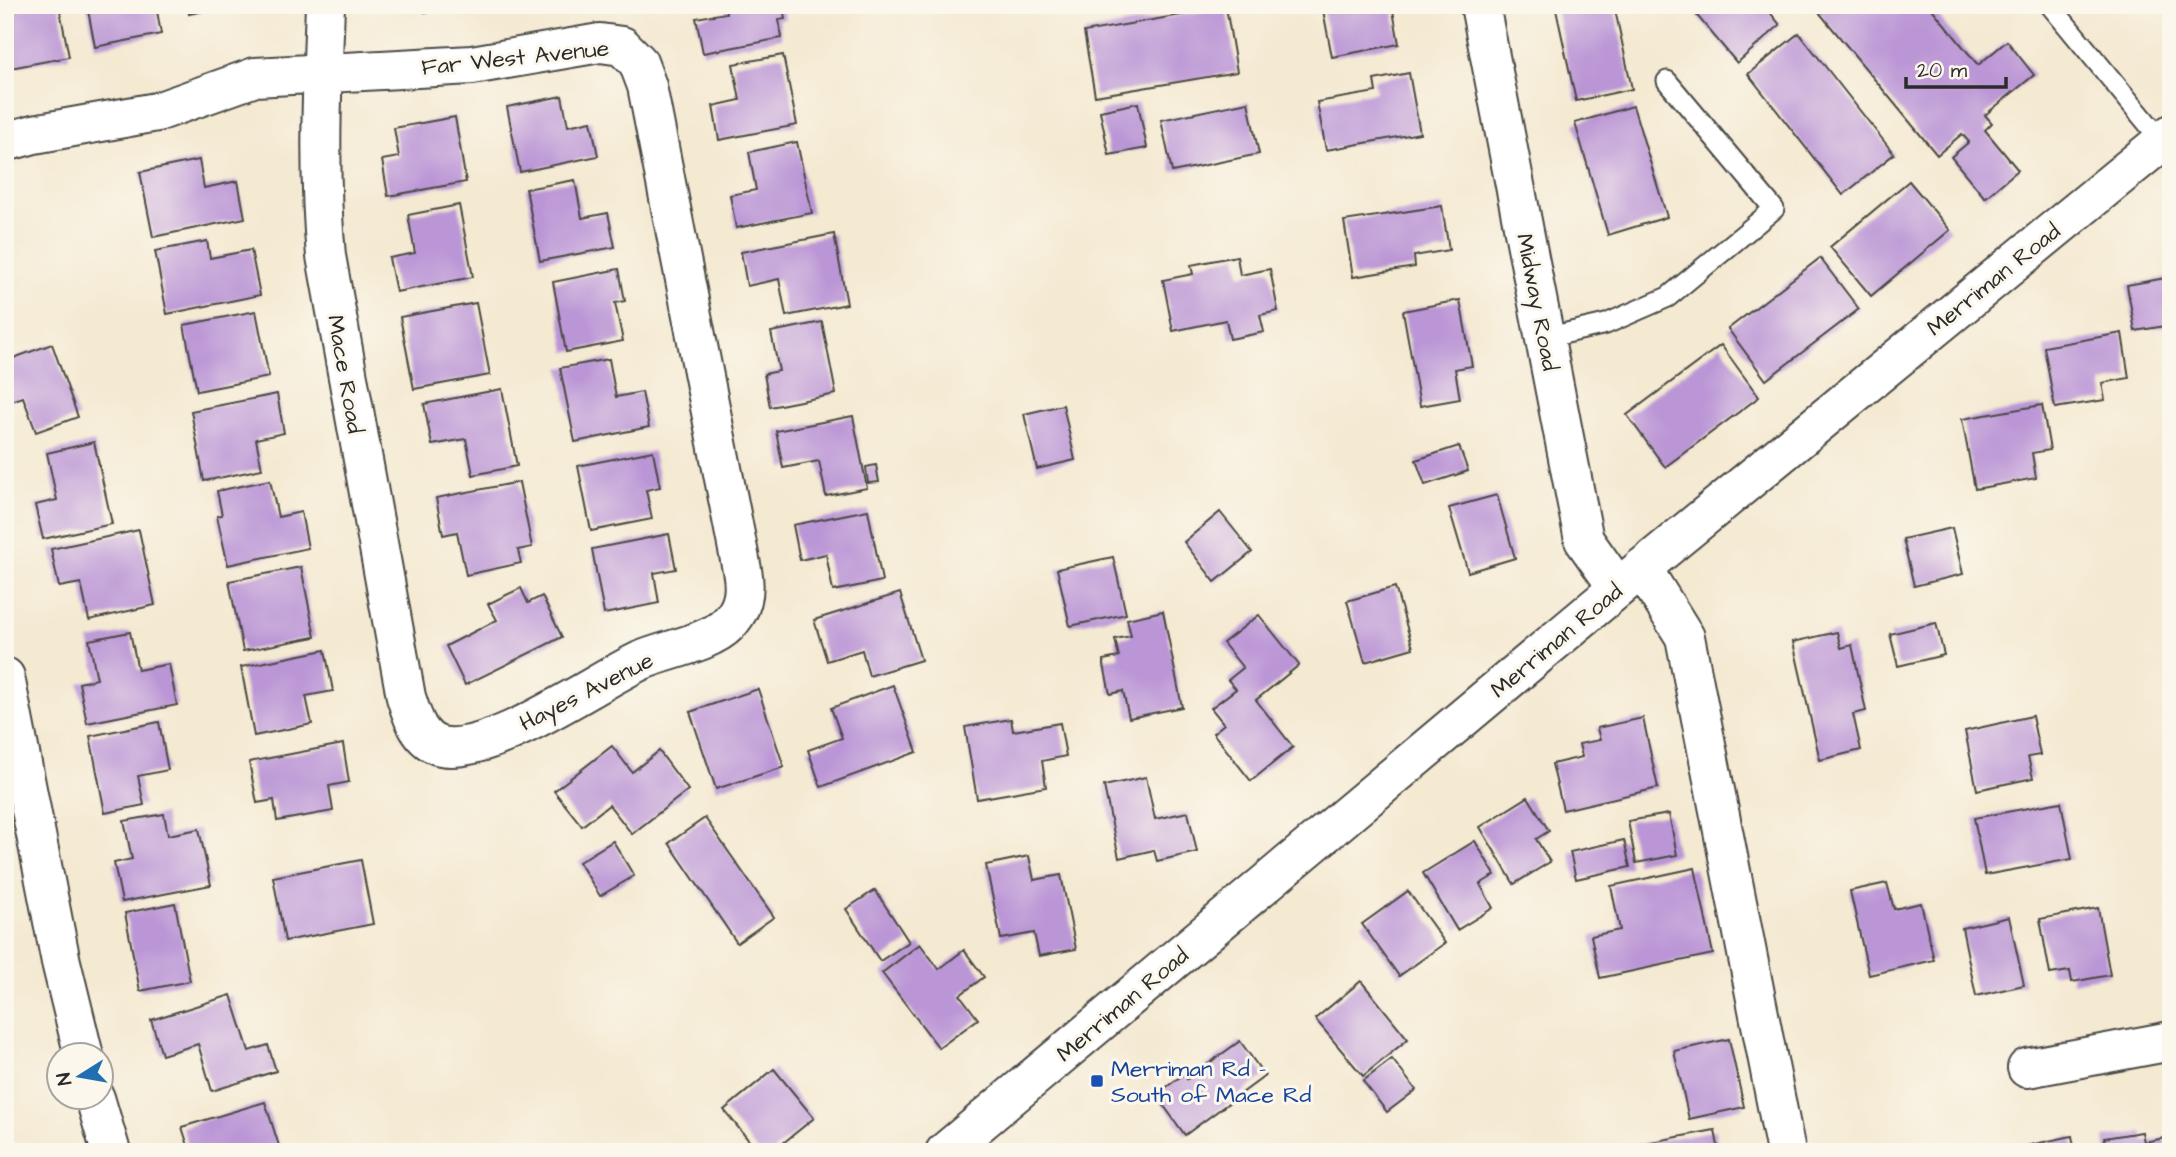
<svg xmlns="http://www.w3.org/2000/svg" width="2176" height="1157" font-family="'Architects Daughter',sans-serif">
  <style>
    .building { fill: #bb96d6 }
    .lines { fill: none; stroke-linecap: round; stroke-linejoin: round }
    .service-casing { stroke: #494844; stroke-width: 23 }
    .minor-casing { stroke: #494844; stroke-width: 42 }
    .tertiary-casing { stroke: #494844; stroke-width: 42 }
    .service { stroke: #fff; stroke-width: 19 }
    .minor { stroke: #fff; stroke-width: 38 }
    .tertiary { stroke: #fff; stroke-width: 38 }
    .transit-dot { fill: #1a4fb4; stroke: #fbf7ec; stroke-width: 2.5 }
    .labels { text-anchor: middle; stroke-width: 6; stroke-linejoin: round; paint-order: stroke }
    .street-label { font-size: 23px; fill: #2b2b2b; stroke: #fbf7ec }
    .transit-label { font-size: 23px; fill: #164399; stroke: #fbf7ec; text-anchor: start }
  </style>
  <rect width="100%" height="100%" fill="#fbf7ec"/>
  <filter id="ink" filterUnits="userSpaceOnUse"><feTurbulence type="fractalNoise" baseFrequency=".0143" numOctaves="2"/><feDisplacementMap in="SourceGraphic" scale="14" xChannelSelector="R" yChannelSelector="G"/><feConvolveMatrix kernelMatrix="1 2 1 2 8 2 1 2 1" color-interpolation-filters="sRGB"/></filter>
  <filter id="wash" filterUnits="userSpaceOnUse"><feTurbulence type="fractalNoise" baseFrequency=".00686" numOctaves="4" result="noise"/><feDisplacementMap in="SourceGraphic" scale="28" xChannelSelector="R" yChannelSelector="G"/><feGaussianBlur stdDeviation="1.57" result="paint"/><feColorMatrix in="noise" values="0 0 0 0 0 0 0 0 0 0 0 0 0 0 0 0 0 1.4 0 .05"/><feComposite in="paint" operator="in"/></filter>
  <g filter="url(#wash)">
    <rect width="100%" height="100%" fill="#f4e9d1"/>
    <g id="blocks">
      <g class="building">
        <path d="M40 5H59L69 57 5 69V12Z"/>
        <path d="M87 5H156L161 34 95 47Z"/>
        <path d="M188 5H227V6L189 14Z"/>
        <path d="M423 5H454V7L425 12Z"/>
        <path d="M725 5H783L785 19 779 20 782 38 703 53 696 18 726 13Z"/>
        <path d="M1322 5H1392L1399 44 1332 57Z"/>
        <path d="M1555 5H1614L1632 89 1576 101Z"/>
        <path d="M1688 5H1764L1780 25 1737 63Z"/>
        <path d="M1813 5H1929L1978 65 2007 41 2034 75 1985 115 1992 123 1985 130 2018 170 1985 198 1951 157 1969 142 1962 134 1937 155Z"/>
        <path d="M1226 7 1237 72 1095 96 1084 32Z"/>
        <path d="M1799 33 1894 154 1843 195 1748 74Z"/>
        <path d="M783 55 797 125 719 140 713 106 740 100 733 64Z"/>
        <path d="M1409 73 1420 133 1326 150 1317 102 1376 92 1374 80Z"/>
        <path d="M562 96 568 126 591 121 598 156 520 172 507 107Z"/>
        <path d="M1248 102 1259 154 1172 172 1161 120Z"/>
        <path d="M1138 103 1147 148 1109 155 1100 111Z"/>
        <path d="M1633 106 1667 217 1608 235 1575 123Z"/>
        <path d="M455 117 466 182 388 196 382 160 399 157 394 128Z"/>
        <path d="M797 142 812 213 736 228 730 195 756 190 749 152Z"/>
        <path d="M199 160 204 188 238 181 245 218 153 237 140 172Z"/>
        <path d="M575 180 582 218 608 213 615 247 540 261 526 189Z"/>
        <path d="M1909 181 1950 230 1871 296 1830 247Z"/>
        <path d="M459 205 473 277 396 292 389 258 415 253 408 215Z"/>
        <path d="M1442 206 1449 250 1414 256 1415 267 1353 277 1344 221Z"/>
        <path d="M834 234 847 304 786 316 779 279 747 286 741 252Z"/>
        <path d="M207 241 210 258 251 250 260 295 167 314 155 251Z"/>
        <path d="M1237 256 1240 275 1270 269 1278 311 1260 315 1264 332 1230 339 1226 320 1173 331 1163 280 1193 274 1191 265Z"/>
        <path d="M1820 258 1859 309 1766 380 1728 329Z"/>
        <path d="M619 269 625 301 615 303 623 341 566 352 553 282Z"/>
        <path d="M2171 277V325L2135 331 2127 285Z"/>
        <path d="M1460 300 1472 366 1455 369 1460 399 1420 406 1403 311Z"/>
        <path d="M476 303 490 375 414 389 400 317Z"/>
        <path d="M256 311 269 377 197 391 184 325Z"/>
        <path d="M822 322 836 394 770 407 764 374 779 371 771 332Z"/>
        <path d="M2122 333 2129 378 2102 383 2105 400 2055 408 2044 347Z"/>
        <path d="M52 344 78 417 36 432 23 397 5 403V361Z"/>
        <path d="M1721 345 1759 397 1665 467 1627 415Z"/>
        <path d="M609 359 616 397 642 392 649 427 575 442 560 368Z"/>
        <path d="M502 389 517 466 473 475 466 439 432 445 424 404Z"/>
        <path d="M277 394 284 433 256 439 262 469 204 481 191 411Z"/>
        <path d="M1063 405 1075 460 1037 469 1024 414Z"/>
        <path d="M2042 405 2050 450 2032 453 2036 478 1975 489 1962 419Z"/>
        <path d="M853 416 867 488 826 496 819 461 783 468 776 431Z"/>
        <path d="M94 442 112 524 43 539 35 505 57 500 47 453Z"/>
        <path d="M1459 446 1468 471 1425 485 1416 460Z"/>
        <path d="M653 451 660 487 646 490 652 519 591 531 578 466Z"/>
        <path d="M876 465 879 482 868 483 866 467Z"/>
        <path d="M270 480 278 517 301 512 308 548 228 565 217 516 222 515 217 491Z"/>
        <path d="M519 482 532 547 518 550 521 563 466 575 457 532 443 535 436 498Z"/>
        <path d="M1497 495 1515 558 1468 572 1449 508Z"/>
        <path d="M868 510 882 581 833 591 826 554 800 560 793 525Z"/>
        <path d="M1220 512 1252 552 1215 582 1184 542Z"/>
        <path d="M1952 528 1963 574 1914 586 1903 539Z"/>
        <path d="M139 530 155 605 89 620 81 583 59 587 51 549Z"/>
        <path d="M669 534 676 569 654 573 659 603 604 614 592 549Z"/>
        <path d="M1113 557 1126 614 1070 626 1057 569Z"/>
        <path d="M301 567 315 637 243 651 229 581Z"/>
        <path d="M1395 587 1413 648 1365 662 1347 601Z"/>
        <path d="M521 588 528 603 542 596 562 637 465 685 446 646 497 620 488 604Z"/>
        <path d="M900 593 921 660 869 676 862 650 827 661 814 620Z"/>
        <path d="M1163 611 1182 707 1129 718 1123 691 1110 694 1103 660 1119 657 1115 639 1131 636 1127 619Z"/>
        <path d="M1259 615 1299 665 1256 700 1293 747 1251 781 1213 733 1224 724 1211 708 1236 689 1228 680 1243 668 1223 643Z"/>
        <path d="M1936 623 1944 655 1898 666 1890 634Z"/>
        <path d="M130 632 138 670 169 664 177 705 87 723 79 683 97 679 89 640Z"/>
        <path d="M1837 632 1841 648 1852 645 1866 711 1853 714 1861 750 1820 760 1793 642Z"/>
        <path d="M325 650 333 691 306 696 312 724 254 736 241 667Z"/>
        <path d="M893 685 917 752 821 787 808 750 842 738 831 708Z"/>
        <path d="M758 689 784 767 716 789 690 712Z"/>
        <path d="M2032 716 2040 755 2028 757 2033 778 1977 790 1965 731Z"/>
        <path d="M1643 718 1658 788 1563 810 1552 764 1582 757 1579 744 1600 740 1597 728Z"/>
        <path d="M1011 719 1013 731 1060 723 1066 756 1042 761 1046 787 977 799 965 727Z"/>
        <path d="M159 722 168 770 138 776 144 805 105 813 90 736Z"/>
        <path d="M343 744 349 782 329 786 333 811 277 821 274 800 257 803 249 762Z"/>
        <path d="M612 746 632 772 659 751 688 790 632 834 609 805 582 826 554 791Z"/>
        <path d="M1146 777 1155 819 1188 812 1197 852 1157 861 1154 850 1119 858 1104 786Z"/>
        <path d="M1528 797 1549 831 1536 839 1550 862 1514 884 1480 827Z"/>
        <path d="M2061 802 2072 859 1985 875 1974 818Z"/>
        <path d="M164 814 168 835 199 829 211 885 122 902 114 863 132 859 124 821Z"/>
        <path d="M1669 814 1677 855 1636 863 1628 821Z"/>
        <path d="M705 818 774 917 737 943 669 843Z"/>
        <path d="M1624 840 1630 867 1576 879 1570 852Z"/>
        <path d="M613 841 634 876 600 896 579 862Z"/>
        <path d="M1475 841 1495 875 1480 884 1493 908 1457 930 1423 873Z"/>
        <path d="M1029 856 1034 880 1061 875 1076 949 1039 956 1034 933 1001 939 986 865Z"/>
        <path d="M361 860 373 924 285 941 273 877Z"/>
        <path d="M1695 868 1713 954 1600 978 1591 936 1620 930 1611 886Z"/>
        <path d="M1887 883 1894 909 1921 903 1934 960 1869 975 1850 891Z"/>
        <path d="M875 890 909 942 880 961 846 909Z"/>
        <path d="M1408 891 1445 943 1399 976 1362 924Z"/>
        <path d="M175 903 190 981 140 991 125 913Z"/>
        <path d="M2098 908 2110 975 2072 982 2070 971 2050 974 2040 919Z"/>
        <path d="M2009 917 2024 985 1976 996 1962 928Z"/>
        <path d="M920 944 939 969 964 950 984 977 960 995 978 1019 939 1048 882 973Z"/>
        <path d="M1361 981 1408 1039 1363 1076 1315 1019Z"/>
        <path d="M231 995 249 1051 268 1045 276 1071 212 1091 198 1044 162 1055 151 1020Z"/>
        <path d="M1729 1039 1744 1107 1689 1119 1674 1051Z"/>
        <path d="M1240 1041 1265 1076 1185 1135 1156 1095 1184 1074 1187 1079Z"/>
        <path d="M1392 1059 1416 1090 1387 1112 1363 1081Z"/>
        <path d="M774 1069 814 1118 772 1152H758L724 1110Z"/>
        <path d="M265 1102 281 1152H190L182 1127Z"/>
        <path d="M1715 1130 1719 1152H1636L1635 1145Z"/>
        <path d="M2142 1132 2144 1142 2165 1138 2167 1152H2107L2104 1138Z"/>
        <path d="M2072 1136 2075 1152H2017L2016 1148Z"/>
      </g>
    </g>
  </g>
  <g filter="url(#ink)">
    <use href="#blocks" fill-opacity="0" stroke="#494844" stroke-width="2"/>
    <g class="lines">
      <g class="service-casing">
        <g id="service">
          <path d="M2050 5 2162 141"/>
          <path d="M1545 338 1606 324 1668 297 1774 209 1667 81"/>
        </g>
      </g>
      <g class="minor-casing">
        <g id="minor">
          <path d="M1480 5 1584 540 1618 588"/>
          <path d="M5 142 34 134 157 112 255 77 472 65 600 43 622 46 638 62 647 86 742 570C746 590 744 608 728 624 710 643 665 650 640 661 595 682 490 757 441 746 419 741 412 716 406 697L326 256C318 172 322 89 325 5"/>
          <path d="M1642 568 1685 637 1786 1152"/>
          <path d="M5 677 61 962 84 1056"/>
          <path d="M2027 1068 2171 1041"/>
          <path d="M95 1098 111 1152"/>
        </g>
      </g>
      <g class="tertiary-casing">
        <path id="tertiary" d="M945 1152 1642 568 2171 134"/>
      </g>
      <use href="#service" class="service"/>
      <use href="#minor" class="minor"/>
      <use href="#tertiary" class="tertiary"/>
    </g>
  </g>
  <rect class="transit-dot" x="1090" y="1074" width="14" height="14" rx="3.5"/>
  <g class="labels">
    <g class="street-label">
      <text transform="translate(515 57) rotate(-6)" y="8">Far West Avenue</text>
      <text transform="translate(1993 279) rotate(-39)" y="8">Merriman Road</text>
      <text transform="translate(1538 302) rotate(79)" y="8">Midway Road</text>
      <text transform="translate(346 374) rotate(80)" y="8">Mace Road</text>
      <text transform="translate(1556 640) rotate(-40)" y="8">Merriman Road</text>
      <text transform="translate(586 691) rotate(-27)" y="8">Hayes Avenue</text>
      <text transform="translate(1122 1004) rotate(-40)" y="8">Merriman Road</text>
    </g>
    <g class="transit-label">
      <text x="1111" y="1076">Merriman Rd -<tspan x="1111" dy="26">South of Mace Rd</tspan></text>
    </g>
  </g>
  <rect width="2176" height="1157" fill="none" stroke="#fbf7ec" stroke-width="28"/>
  <g transform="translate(80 1076) rotate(259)"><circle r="33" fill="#fbf7ec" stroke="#a8a59f" stroke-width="2"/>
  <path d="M0-5L12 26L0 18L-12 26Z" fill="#1f6fb2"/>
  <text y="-10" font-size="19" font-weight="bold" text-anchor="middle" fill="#2b2b2b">N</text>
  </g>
  <path d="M1906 77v10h100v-10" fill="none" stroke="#2b2b2b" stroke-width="3.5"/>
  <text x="1917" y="77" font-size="21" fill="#2b2b2b" stroke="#fbf7ec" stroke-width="5" paint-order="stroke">20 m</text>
</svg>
